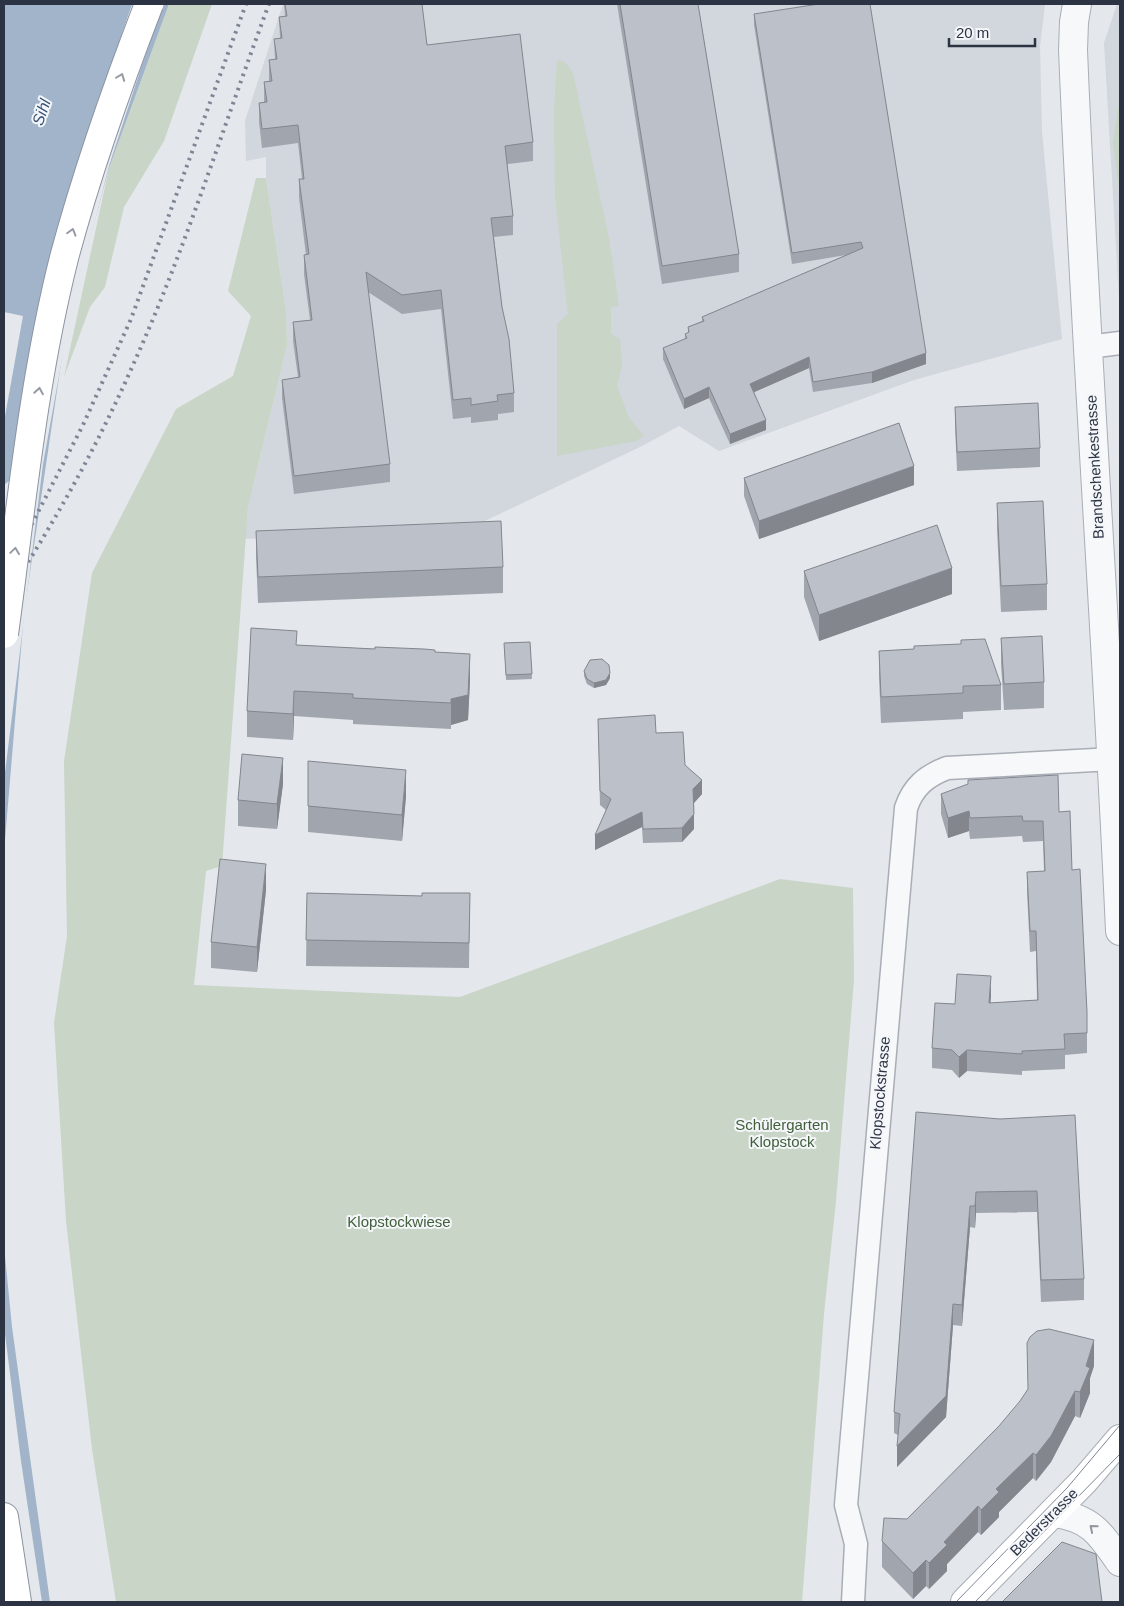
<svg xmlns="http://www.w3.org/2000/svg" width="1124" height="1606" font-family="Arial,sans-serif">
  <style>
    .built { fill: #d2d6dd }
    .green { fill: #c9d5c6 }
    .water { fill: #a1b4ca }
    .pier { fill: #e4e7ec }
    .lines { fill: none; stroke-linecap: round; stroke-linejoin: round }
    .minor-casing { stroke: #a9aeb6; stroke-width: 25 }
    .tertiary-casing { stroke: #a9aeb6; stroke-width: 30 }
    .secondary-casing { stroke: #a9aeb6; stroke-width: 30 }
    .motorway-casing { stroke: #8c94a2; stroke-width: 30 }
    .minor { stroke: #f7f8fa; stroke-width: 22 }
    .tertiary { stroke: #f7f8fa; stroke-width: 28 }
    .secondary { stroke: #fff; stroke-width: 28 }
    .motorway { stroke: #fff; stroke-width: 28 }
    .tram { stroke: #7e8695; stroke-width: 1 }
    .rail { stroke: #7e8695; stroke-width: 4; stroke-dasharray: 2.5 5; stroke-linecap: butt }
    .motorway-bridge-casing { stroke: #8c94a2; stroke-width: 30; stroke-linecap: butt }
    .motorway-bridge { stroke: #fff; stroke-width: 28 }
    .wall { fill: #a1a5ad }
    .shaded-wall { fill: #83868d }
    .building { fill: #bbc0c9; stroke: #83868d }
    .oneway { stroke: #969aa2 }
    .oneway2 { stroke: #92969f }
    .labels { text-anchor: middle; stroke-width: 4; stroke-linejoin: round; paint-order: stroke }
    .street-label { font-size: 15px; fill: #2c3444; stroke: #f4f6f9 }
    .park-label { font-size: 15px; fill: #405f3a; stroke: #f4f6f9 }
    .water-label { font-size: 16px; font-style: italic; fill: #375277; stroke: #f4f6f9 }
  </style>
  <rect width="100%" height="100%" fill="#e4e7ec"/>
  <g class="built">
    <path d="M283 4H1045L1040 47 1042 132 1062 339 914 380 719 451 679 426 642 446 468 529 245 539 248 507 287 345 286 311 266 178V157L246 161 245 121Z"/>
    <path d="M1117 4H1120V314L1104 43Z"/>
  </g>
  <g class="green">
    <path d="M169 4H212L164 141 124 207 105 287 90 307 64 377 109 168Z"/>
    <path d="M557 60 565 62 573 73 609 238 619 306 611 307V334L620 339 622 366 617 386 629 418 644 436 636 441 557 456V324L568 314 555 196 554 112Z"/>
    <path d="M1120 98V196L1113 143Z"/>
    <path d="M256 178H266L286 311 287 345 248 507 222 866 206 871 194 985 460 997 780 879 853 888 854 980 836 1201 824 1314 802 1602H116L92 1449 66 1221 54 1023 67 936 64 761 92 573 176 409 233 376 251 316 228 291Z"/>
  </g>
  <g class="water">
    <path d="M4 4H169L109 168 67 323 24 613 4 852Z"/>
    <path d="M4 1246 12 1327 50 1602H4Z"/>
  </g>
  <g class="pier">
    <path d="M132 4H164L141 68 109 166 68 326 43 464 4 781V485L10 480 78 163Z"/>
    <path d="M4 312 23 316 4 422Z"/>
    <path d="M4 1326 21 1461 42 1602H4Z"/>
  </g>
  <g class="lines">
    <g class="minor-casing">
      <g id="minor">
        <path d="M1088 347 1120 343"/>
        <path d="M853 1602 856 1544 846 1505 906 808C913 787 926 776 947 768L1113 759"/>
      </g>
    </g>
    <g class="tertiary-casing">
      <g id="tertiary">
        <path d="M1077 4 1074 22 1073 50C1085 344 1107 637 1120 931"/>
        <path d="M1054 1513C1091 1518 1100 1533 1120 1562"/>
      </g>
    </g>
    <g class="secondary-casing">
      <path id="secondary" d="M965 1602 1084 1481 1120 1439"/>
    </g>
    <g class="motorway-casing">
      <path id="motorway" d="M4 1517 17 1602"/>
    </g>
    <use href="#minor" class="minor"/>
    <use href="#tertiary" class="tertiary"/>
    <use href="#secondary" class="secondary"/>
    <use href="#motorway" class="motorway"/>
    <g class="tram">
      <path d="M956 1602 1067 1488 1120 1425"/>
      <path d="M975 1602 1120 1454"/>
    </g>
    <g class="rail">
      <path d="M4 578 83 425 131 319 246 4"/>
      <path d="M4 600C53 525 97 447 133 365 186 248 224 124 269 4"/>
    </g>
    <g class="motorway-bridge-casing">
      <path id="motorway-bridge" d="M4 634C21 509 33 381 64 258 87 172 117 87 149 4"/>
    </g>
    <use href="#motorway-bridge" class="motorway-bridge"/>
  </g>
  <g class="wall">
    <path d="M284 4H422L427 45 533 142V161L507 164 513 216V235L494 237 502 307 514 393V412L498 414V420L471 423V417L453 419 441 309 402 314 368 292 390 464V482L294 494 282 398V380L298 377 293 341V322L310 320 304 274V255H306L299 198V179H302L298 143 262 148 259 122V103H264V82L269 81V60H275L274 39 280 38 279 17H285Z"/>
    <path d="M617 4H698L739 254V272L662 284Z"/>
    <path d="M754 14 926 364 872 383 813 392 809 368 754 392 766 430 730 444 709 398 684 409 663 359V348L685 339V334L688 333V327L702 321V317L846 255 792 264 754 25Z"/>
    <path d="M955 407 1040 448V467L957 471 955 425Z"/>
    <path d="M744 478 914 485 759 539 744 496Z"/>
    <path d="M997 503 1047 584V610L1001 612 997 529Z"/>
    <path d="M256 531 503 567V593L258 603 256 557Z"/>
    <path d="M804 571 952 594 819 641 804 597Z"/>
    <path d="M1001 638 1044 682V708L1004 710 1001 664Z"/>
    <path d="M530 642 532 679 506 680 504 643Z"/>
    <path d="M297 645 435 652 470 680 468 720 451 725V729L353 724V720L294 716 293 740 247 737V711Z"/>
    <path d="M914 649 1001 685V710L963 712V719L881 723 879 677V651Z"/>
    <path d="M584 671 610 678 606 685 594 688 587 684 584 676Z"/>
    <path d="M598 719 656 733 685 765 702 794 694 803V829L682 842 643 843 642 827 595 850 606 810 600 805Z"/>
    <path d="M308 761 406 796 402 841 308 832Z"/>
    <path d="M283 784 277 829 238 826V800Z"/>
    <path d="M941 794 1059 812 1072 870 1087 1012V1053L1065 1055V1069L1022 1071V1075L967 1071 959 1078 952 1070 932 1068V1048L955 1004 991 996 990 1003 1037 1000 1036 951 1030 952 1027 892V872L1044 871 1043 841 1023 842 1022 836 970 839 969 831 948 838 941 814Z"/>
    <path d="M266 890 257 972 211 968V942Z"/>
    <path d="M307 893 422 896 470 893 469 968 306 966Z"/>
    <path d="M1000 1119 1084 1279V1300L1041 1302 1037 1212 976 1213 975 1228 970 1227 962 1326 953 1325 946 1417 897 1467 898 1435 894 1433V1412Z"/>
    <path d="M1094 1366 1090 1378V1393L1080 1418 1075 1416 1051 1462 1036 1481 1033 1478 999 1512V1517L981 1535 978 1532 947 1564V1571L929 1589 926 1586 913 1599 882 1567V1541L907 1519Z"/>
  </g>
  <g class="shaded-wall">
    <path d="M926 353V364L872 383V372Z"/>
    <path d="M809 357V368L750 394V384Z"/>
    <path d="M709 387V398L684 409V399Z"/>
    <path d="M766 420V430L730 444V434Z"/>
    <path d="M914 466V485L759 539V521Z"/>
    <path d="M952 568V594L819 641V615Z"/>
    <path d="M470 654V680L468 720 451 725V699Z"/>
    <path d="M610 673V678L606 685 594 688V683Z"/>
    <path d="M294 691V716L293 740V714Z"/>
    <path d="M283 758V784L277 829V804Z"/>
    <path d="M406 770V796L402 841V815Z"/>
    <path d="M702 780V794L693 804V789Z"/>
    <path d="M969 811V831L948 838V818Z"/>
    <path d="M642 812V827L595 850V835Z"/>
    <path d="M694 814V829L682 842V828Z"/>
    <path d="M266 864V890L257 972V947Z"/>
    <path d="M991 976V996L989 1023V1003Z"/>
    <path d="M967 1050V1071L959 1078V1057Z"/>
    <path d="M976 1192V1213L975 1228V1206Z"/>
    <path d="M970 1206V1227L962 1326V1305Z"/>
    <path d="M953 1304V1325L946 1417 897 1467V1446Z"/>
    <path d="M1094 1340V1366L1090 1378V1393L1080 1418V1392L1086 1366Z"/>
    <path d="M1075 1391V1416L1051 1462 1036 1481V1455Z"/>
    <path d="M1033 1453V1478L999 1512V1517L981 1535V1510L996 1489Z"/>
    <path d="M978 1506V1532L947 1564V1571L929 1589V1563L944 1542Z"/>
    <path d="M926 1560V1586L913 1599V1573Z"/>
  </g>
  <g class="building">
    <path d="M285 4H422L427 45 520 34 533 142 505 146 513 216 491 218 502 307 509 339 514 393 497 395 498 401 471 405V398L453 400 441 290 402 295 366 272 390 464 294 476 282 380 300 377 293 322 312 320 304 255 309 254 299 179H304L298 125 262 129 259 103 267 102 264 82 272 81 269 60 277 59 274 39 282 38 279 17 287 16Z"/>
    <path d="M620 4H698L739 254 662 266Z"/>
    <path d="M819 4H870L926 353 872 372 813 382 809 357 750 384 766 420 730 434 709 387 684 399 663 348 687 338 685 334 689 332 688 327 704 321 702 317 863 248 861 242 792 253 754 14Z"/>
    <path d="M1038 403 1040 448 957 452 955 407Z"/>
    <path d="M899 423 914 466 759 521 744 478Z"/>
    <path d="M1043 501 1047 584 1001 586 997 503Z"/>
    <path d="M501 521 503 567 258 577 256 531Z"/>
    <path d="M937 525 952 568 819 615 804 571Z"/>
    <path d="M251 628 297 631 296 645 375 649V647L424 649 435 650V652L470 654 468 695 451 699V703L353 698V694L294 691 293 714 247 711Z"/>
    <path d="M1042 636 1044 682 1004 684 1001 638Z"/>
    <path d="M985 639 1001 685 963 686V693L881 697 879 651 914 649V646L961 644V640Z"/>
    <path d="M530 642 532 674 506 675 504 643Z"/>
    <path d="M602 659 609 665 610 673 606 680 594 683 587 679 584 671 590 660Z"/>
    <path d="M655 715 656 733 683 732 685 765 702 780 693 789 694 814 682 828 643 829 642 812 595 835 611 799 600 791 598 719Z"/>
    <path d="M242 754 283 758 277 804 238 800Z"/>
    <path d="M308 761 406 770 402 815 308 806Z"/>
    <path d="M1058 775 1059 812 1070 811 1072 870 1080 869 1087 1012V1033L1064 1034 1065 1049 1022 1051V1054L967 1050 959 1057 952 1050 932 1048 935 1003 955 1004 957 974 991 976 989 1003 1038 1000 1036 931H1030L1027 872 1045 871 1043 821H1023L1022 816 970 818 969 811 948 818 941 794 968 784V780Z"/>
    <path d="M220 859 266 864 257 947 211 942Z"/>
    <path d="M307 893 422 896V893H470L469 943 306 940Z"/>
    <path d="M916 1112 1000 1119 1075 1115 1084 1279 1041 1280 1037 1191 976 1192 975 1206H970L962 1305 953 1304 946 1396 897 1446 900 1414 894 1412Z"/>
    <path d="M1049 1329 1094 1340 1086 1366 1090 1368 1080 1392 1075 1391 1051 1436 1036 1455 1033 1453 996 1489 999 1492 981 1510 978 1506 944 1542 947 1545 929 1563 926 1560 913 1573 882 1541 884 1518 907 1519 999 1426 1020 1401 1028 1389 1027 1343 1030 1337 1037 1331Z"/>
    <path d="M1062 1542 1096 1554 1102 1602H1002Z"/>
  </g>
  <defs><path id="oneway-chevron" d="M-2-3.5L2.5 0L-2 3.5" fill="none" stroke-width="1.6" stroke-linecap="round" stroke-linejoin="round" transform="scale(1.25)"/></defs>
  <g class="oneway">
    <use href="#oneway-chevron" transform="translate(121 77) rotate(-69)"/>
    <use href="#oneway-chevron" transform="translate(72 232) rotate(-74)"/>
    <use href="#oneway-chevron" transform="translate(39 391) rotate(-81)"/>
    <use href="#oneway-chevron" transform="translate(15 551) rotate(-82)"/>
  </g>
  <use class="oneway2" href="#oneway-chevron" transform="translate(1093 1528) rotate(-140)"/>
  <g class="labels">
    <g class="street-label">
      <text transform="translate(1095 467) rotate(-93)" y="5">Brandschenkestrasse</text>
      <text transform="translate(880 1093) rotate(-85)" y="5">Klopstockstrasse</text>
      <text transform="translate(1044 1522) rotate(-45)" y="5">Bederstrasse</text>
    </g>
    <g class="park-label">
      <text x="782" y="1130">Schülergarten<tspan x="782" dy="17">Klopstock</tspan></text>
      <text x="399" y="1227">Klopstockwiese</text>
    </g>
    <g class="water-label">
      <text transform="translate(41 112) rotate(-71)" y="6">Sihl</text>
    </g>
  </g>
  <rect width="1124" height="1606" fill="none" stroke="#2c3444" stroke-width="10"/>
  <path d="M949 38v8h86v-8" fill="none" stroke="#2c3444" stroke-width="2.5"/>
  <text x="956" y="38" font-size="15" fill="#2c3444" stroke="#f4f6f9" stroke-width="4" paint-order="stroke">20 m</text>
</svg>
